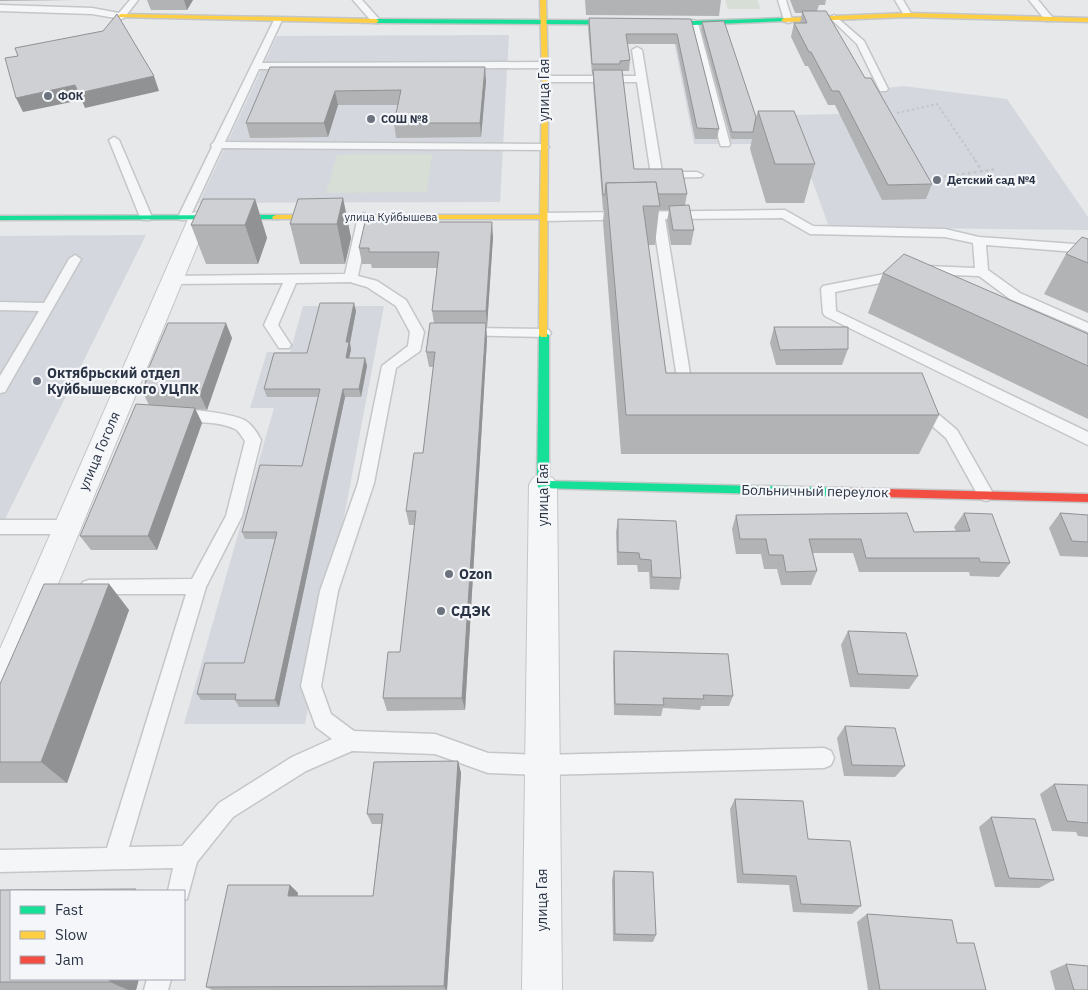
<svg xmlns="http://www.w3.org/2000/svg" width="1088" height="990" font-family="'IBM Plex Sans',sans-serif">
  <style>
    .built { fill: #d4d7dd }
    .green { fill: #d6ded6 }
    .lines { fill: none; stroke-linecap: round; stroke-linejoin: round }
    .lane-casing { stroke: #c4c6c8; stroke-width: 3 }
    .street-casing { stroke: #c4c6c8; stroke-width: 2 }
    .fast-casing { stroke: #c4c6c8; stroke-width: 3 }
    .slow-casing { stroke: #c4c6c8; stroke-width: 3 }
    .jam-casing { stroke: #c4c6c8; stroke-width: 3 }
    .path-far1 { stroke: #c5c6ca; stroke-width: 2; stroke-dasharray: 2.5 2.5; stroke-linecap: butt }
    .path { stroke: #c5c6ca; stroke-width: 2.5; stroke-dasharray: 3 3; stroke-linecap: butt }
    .lane { fill: #f5f6f7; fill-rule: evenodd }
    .street { fill: #f5f6f7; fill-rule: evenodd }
    .fast { fill: #16e098; fill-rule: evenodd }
    .slow { fill: #ffcf43; fill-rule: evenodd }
    .jam { fill: #f24e42; fill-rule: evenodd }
    .wall { fill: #b1b3b5 }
    .shaded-wall { fill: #909294 }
    .building { fill: #ced0d3; stroke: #909294 }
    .poi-dot { fill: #6c737f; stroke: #f4f6f9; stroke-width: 2 }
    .labels { text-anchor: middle; stroke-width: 4.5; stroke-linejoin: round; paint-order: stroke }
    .far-poi-label { font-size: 11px; font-weight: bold; fill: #2b3445; stroke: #f4f6f9; text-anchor: start }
    .far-street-label { font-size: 11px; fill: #2b3445; stroke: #f4f6f9 }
    .street-label { font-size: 14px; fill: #2b3445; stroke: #f4f6f9 }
    .poi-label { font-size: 14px; font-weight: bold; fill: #2b3445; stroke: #f4f6f9; text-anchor: start }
  </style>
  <rect width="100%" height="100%" fill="#e6e8ea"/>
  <g class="built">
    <path d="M672 31H719L753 116 883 113 872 90 903 86 1007 99 1088 217V230L829 227 799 144H694Z"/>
    <path d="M509 35 500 202 199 203 277 36Z"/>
    <path d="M146 235 1 527 0 528V236Z"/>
    <path d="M303 306H384L305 724H184L274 408H250L267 352H290Z"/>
  </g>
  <g class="green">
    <path d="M725 0H757L761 9H728Z"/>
    <path d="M432 154 427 192 326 193 337 155Z"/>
  </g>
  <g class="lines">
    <g class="lane-casing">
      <g id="lane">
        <path d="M130 0H138L124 18 121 19 92 14 0 11V5L92 8 119 13Z"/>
        <path d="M353 0H362L379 19V23H373Z"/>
        <path d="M778 0H786L792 20 791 22 788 23 784 20Z"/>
        <path d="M895 0H903L912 15 911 17H905Z"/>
        <path d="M1029 0H1038L1052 17V21H1046Z"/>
        <path d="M834 15 864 41 888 89 886 91H880L857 44 830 18Z"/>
        <path d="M278 17 282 20 262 63 544 62 549 65 544 68 259 69 225 142 544 144 549 147 544 150 222 148 190 217 188 220H180L178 217 212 147 211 145 214 142 274 20Z"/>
        <path d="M694 20 698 23 730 144 729 146H721L720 144 690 23Z"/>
        <path d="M637 47 642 50 662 172H697L703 175 701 177 657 178 651 175 637 82H545L540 79 545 76H636L632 50Z"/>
        <path d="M114 137 119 140 152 217 150 220H142L140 217 109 140Z"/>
        <path d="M785 210 813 226 945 229 979 237 1088 245V253L986 245 988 270 1020 293 1088 323V332L1010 299 979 276 926 274 835 292 836 311 1088 432V445L825 316 823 313 821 289 823 286 926 266 975 268 973 243 945 237 810 234 782 218 665 219 691 380 698 381 700 385 698 389H680L678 385 653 219 543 221 537 217 543 213Z"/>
        <path d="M364 213 370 217 358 276 377 281 406 300 424 332 420 351 396 368 374 483 338 591 321 686 331 714 354 731 435 734 488 753 542 755 824 748 831 751 834 758 831 765 824 768 542 775 488 773 435 754 352 751 306 771 233 817 197 862 187 899 184 900V891H168L173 868 0 872V850L107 848 186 594H89L83 592 80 587 83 582 89 580 192 579 226 516 245 441C242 437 239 431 235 429 215 419 192 425 172 419L170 415 172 411C185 407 235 414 246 421 252 425 258 434 261 440L242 516 206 587 129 847 182 846 219 803 292 757 332 739 316 727 301 686 320 591 358 483 382 366 408 346 410 332 396 306 367 287 350 282 296 283 278 325 291 345 289 348H279L264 325 283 283 172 284 166 280 172 276 345 274 358 217Z"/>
        <path d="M75 255 81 259 5 392 0 393V376L39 311 0 310V302L44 303 69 259Z"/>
        <path d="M464 328 544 329 549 330 551 333 549 336 544 337 459 335 457 332 459 329Z"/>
        <path d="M919 401 924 402 957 430 994 495 992 499 986 501 980 499 946 438 914 410 912 406 914 402Z"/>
        <path d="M0 520H67L73 522 75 527 73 532 67 534H0Z"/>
        <path d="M147 979H171L168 990H144Z"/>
      </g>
    </g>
    <g class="street-casing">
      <g id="street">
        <path d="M199 211 206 213 209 217 16 686 12 697 0 701V649L189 217 192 213Z"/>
        <path d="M543 475 553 478 557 485 562 990H522L529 485 533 478Z"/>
      </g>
    </g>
    <g class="fast-casing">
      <g id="fast">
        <path d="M784 18 786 19V21L694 25 376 23 373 21 376 19 694 21Z"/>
        <path d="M276 215 280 217 279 219 0 220V216Z"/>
        <path d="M544 332 549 335V481L842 488 846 489 848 492 846 495 842 496 539 488 537 485 539 335Z"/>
      </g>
    </g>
    <g class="slow-casing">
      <g id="slow">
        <path d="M540 0H546L548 79 547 337H541L539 335 540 219H273L272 217 276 215H540L542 79Z"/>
        <path d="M908 13 1088 18V22L908 17 784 22 781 20 784 18Z"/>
        <path d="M121 14 376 19 379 21 376 23 119 17V15Z"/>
      </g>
    </g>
    <g class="jam-casing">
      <path id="jam" d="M842 488 1088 494V502L842 496 838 495 836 492 838 489Z"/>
    </g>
    <path class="path-far1" d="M897 113 937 104 976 161"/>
    <g class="path">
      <path d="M975 160 982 171"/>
      <path d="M926 179 997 169"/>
    </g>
    <use href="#lane" class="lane"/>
    <use href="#street" class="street"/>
    <use href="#fast" class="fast"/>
    <use href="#slow" class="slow"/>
    <use href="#jam" class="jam"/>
  </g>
  <g class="wall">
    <path d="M0 0H77L0 1Z"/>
    <path d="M147 0H193L187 10H151Z"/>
    <path d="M585 0H721L719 16 586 15Z"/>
    <path d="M790 0H826L825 5H819L817 11 865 78 932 184 926 199 882 200 835 105H828L808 66H805L791 37 794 23H800L802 13H795Z"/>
    <path d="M589 18 691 19 719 129 717 139H695L676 44H627L630 60 629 71H622L634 169 687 194 685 205 694 230 691 245H671L667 221 669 210H659L655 245H648L666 373 939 415 919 454H621L603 222 604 210H603L593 84V74H592L588 28Z"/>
    <path d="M702 22 756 117 758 111 815 164 804 203H766L750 149 752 139H731L701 29Z"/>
    <path d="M270 67 486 81 481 137 396 138 394 123 398 105H338L328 137 250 138 246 123Z"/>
    <path d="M343 198 351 238 345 264H300L290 224Z"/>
    <path d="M255 199 267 238 258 264H206L191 225Z"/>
    <path d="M493 237 487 327H486L487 339 465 710 387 711 383 698 400 652 415 525H409L406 511 423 453 433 367H429L426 352 434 323 432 311 437 268H372L371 264H362L359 248Z"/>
    <path d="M1088 239V313L1044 294 1066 254Z"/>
    <path d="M883 273 1088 334V419L868 313Z"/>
    <path d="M356 311 350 343 351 350 349 358H365L367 366 361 397H345L279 707H239L235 700H201L197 694 244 663 275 539H245L242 532 302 466 318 397H267L264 389Z"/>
    <path d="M774 327 848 349 842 365H776L770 343Z"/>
    <path d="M232 338 207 410 195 409 202 423 157 550H91L80 536 149 405 142 391 145 382 144 379Z"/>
    <path d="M964 513 1010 563 999 577 970 576 969 572H859L853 553H813L817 571 811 585H781L777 569H764L761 554H736L732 529 736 515 914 532 956 531 954 527Z"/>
    <path d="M1060 513 1088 515V557L1060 556 1049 528Z"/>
    <path d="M618 519 681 578 679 590 650 589 649 572H638L637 565H617L616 532Z"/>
    <path d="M109 584 129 610 67 783H0V684Z"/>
    <path d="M848 631 918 676 909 689 850 687 841 645Z"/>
    <path d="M614 651 733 696 729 706H701L700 710 663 708 661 716 614 715 613 662Z"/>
    <path d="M845 726 905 766 895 777 844 776 837 738Z"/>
    <path d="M458 761 461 773 447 990H212L206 987 290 885 298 893 297 896H373L381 824H372L367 814Z"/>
    <path d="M1054 784 1088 785V837L1078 836 1076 832 1052 831 1040 794Z"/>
    <path d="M735 799 808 839 861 906 852 914 793 912 789 885 737 883 730 809Z"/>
    <path d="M991 817 1054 880 1039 888 995 887 979 827Z"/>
    <path d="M614 871 656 935 653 942 613 941 612 880Z"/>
    <path d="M0 890 139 979 136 990H0Z"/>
    <path d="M867 914 957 943 986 990H868L857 922Z"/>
    <path d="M1066 964 1088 990H1055L1050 971Z"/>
  </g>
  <g class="shaded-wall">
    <path d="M184 0H193L187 10Z"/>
    <path d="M485 67 486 81 481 137 480 123Z"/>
    <path d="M154 76 159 91 85 108 79 93Z"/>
    <path d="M75 85 81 100 23 112 16 98Z"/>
    <path d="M335 91 338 105 328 137 324 123Z"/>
    <path d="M343 198 351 238 345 264 337 224Z"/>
    <path d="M255 199 267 238 258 264 245 225Z"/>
    <path d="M492 222 493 237 487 327 486 311Z"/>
    <path d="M354 303 356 311 350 343 351 350 347 366 346 358V342Z"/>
    <path d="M226 323 232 338 207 410 200 395Z"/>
    <path d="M486 323 487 339 465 710 462 698Z"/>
    <path d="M365 358 367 366 361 397 359 389Z"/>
    <path d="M343 389 345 397 279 707 275 700Z"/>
    <path d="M195 408 202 423 157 550 148 536Z"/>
    <path d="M109 584 129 610 67 783 41 762Z"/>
    <path d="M458 761 461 773 447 990H446L444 986Z"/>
    <path d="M290 885 298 893 296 905 288 896Z"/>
    <path d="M110 979H139L136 990H128L110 982Z"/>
  </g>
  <g class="building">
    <path d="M802 11H826L865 78H871L932 184 888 185 839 91H832L811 52H809L794 23H807Z"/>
    <path d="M117 14 154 76 79 93 75 85 16 98 5 58 18 56 15 48 103 31Z"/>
    <path d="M589 18 691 19 719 129 697 128 677 34H626L630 60 620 61V64H592Z"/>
    <path d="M724 21 756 117 753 132H732L702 22Z"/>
    <path d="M270 67H485L480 123H394L401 90 335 91 324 123H246Z"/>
    <path d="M593 70H622L634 169H682L687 194H658L656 182 606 183 605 195H603Z"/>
    <path d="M758 111H794L815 164H775Z"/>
    <path d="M656 182 660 206H643L666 373H922L939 415H626L606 183Z"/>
    <path d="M343 198 337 224H290L298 199Z"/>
    <path d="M203 199H255L245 225H191Z"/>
    <path d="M689 205 694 230H673L669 206Z"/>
    <path d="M365 222H492L486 311H432L439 252H369V248H359Z"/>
    <path d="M1082 237 1088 239V263L1066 254Z"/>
    <path d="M904 254 1088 334V366L883 273Z"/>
    <path d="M320 303H354L346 342H349L346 358H365L359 389H343L275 700H235L236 694H197L205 663H244L277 532H242L260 465 302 466 320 389H264L274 353H307Z"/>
    <path d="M168 323H226L200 395 142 391 147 379H144Z"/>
    <path d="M430 323H486L462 698H383L388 652H400L416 511H406L414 453H423L435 352H426Z"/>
    <path d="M774 327H848V349L780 350Z"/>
    <path d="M136 404 195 408 148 536H80Z"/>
    <path d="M907 513 914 532 970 531 964 513 992 514 1010 563 980 562 979 558H866L861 539H809L817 571 786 572 783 555H769L766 539H740L736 515Z"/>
    <path d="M1060 513 1088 515V542L1072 541Z"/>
    <path d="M618 519 676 521 681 578 652 577 651 560 640 559 639 553 618 552Z"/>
    <path d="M44 584H109L41 762H0V684Z"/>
    <path d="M848 631 906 633 918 676 858 674Z"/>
    <path d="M614 651 728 654 733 696 703 695 704 699 663 698 664 705 615 704Z"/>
    <path d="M845 726 895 728 905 766 852 765Z"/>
    <path d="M458 761 444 986 206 987 228 885H290L288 896H373L383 814H367L374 762Z"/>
    <path d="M1054 784 1088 785V823L1067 821Z"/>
    <path d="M735 799 803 801 808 839 850 841 861 906 801 904 796 876 743 874Z"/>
    <path d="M991 817 1035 819 1054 880 1009 878Z"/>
    <path d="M614 871 653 872 656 935 615 934Z"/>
    <path d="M136 889 135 891H11V979H110V982H0V890Z"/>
    <path d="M867 914 952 920 957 943H974L986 990H880Z"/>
    <path d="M1066 964 1088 966V990H1074Z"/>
  </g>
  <g class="poi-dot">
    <circle cx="48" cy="96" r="5"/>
    <circle cx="371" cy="119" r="5"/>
    <circle cx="937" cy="180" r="5"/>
    <circle cx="37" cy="381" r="5"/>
    <circle cx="449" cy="574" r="5"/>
    <circle cx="441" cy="611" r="5"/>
  </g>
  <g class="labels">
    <g class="far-poi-label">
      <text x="58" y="100">ФОК</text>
      <text x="381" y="123">СОШ №8</text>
      <text x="947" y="184">Детский сад №4</text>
    </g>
    <g class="far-street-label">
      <text x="391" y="221">улица Куйбышева</text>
    </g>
    <g class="street-label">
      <text transform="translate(544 90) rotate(-90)" y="5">улица Гая</text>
      <text transform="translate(99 451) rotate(-67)" y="5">улица Гоголя</text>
      <text transform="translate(815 491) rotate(1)" y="5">Больничный переулок</text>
      <text transform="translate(543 495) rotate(-90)" y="5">улица Гая</text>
      <text transform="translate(542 900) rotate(-90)" y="5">улица Гая</text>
    </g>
    <g class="poi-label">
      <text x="47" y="378">Октябрьский отдел<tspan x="47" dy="16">Куйбышевского УЦПК</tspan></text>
      <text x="459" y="579">Ozon</text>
      <text x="451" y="616">СДЭК</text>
    </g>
  </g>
  <rect x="10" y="890" width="175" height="90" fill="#f4f6f9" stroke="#a4a8b1"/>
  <rect x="20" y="906" width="25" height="8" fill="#16e098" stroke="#a4a8b1"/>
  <text x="55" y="915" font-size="15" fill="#2b3445">Fast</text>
  <rect x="20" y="931" width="25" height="8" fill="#ffcf43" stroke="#a4a8b1"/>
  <text x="55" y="940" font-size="15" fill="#2b3445">Slow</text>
  <rect x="20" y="956" width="25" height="8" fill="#f24e42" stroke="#a4a8b1"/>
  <text x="55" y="965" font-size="15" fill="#2b3445">Jam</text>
</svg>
